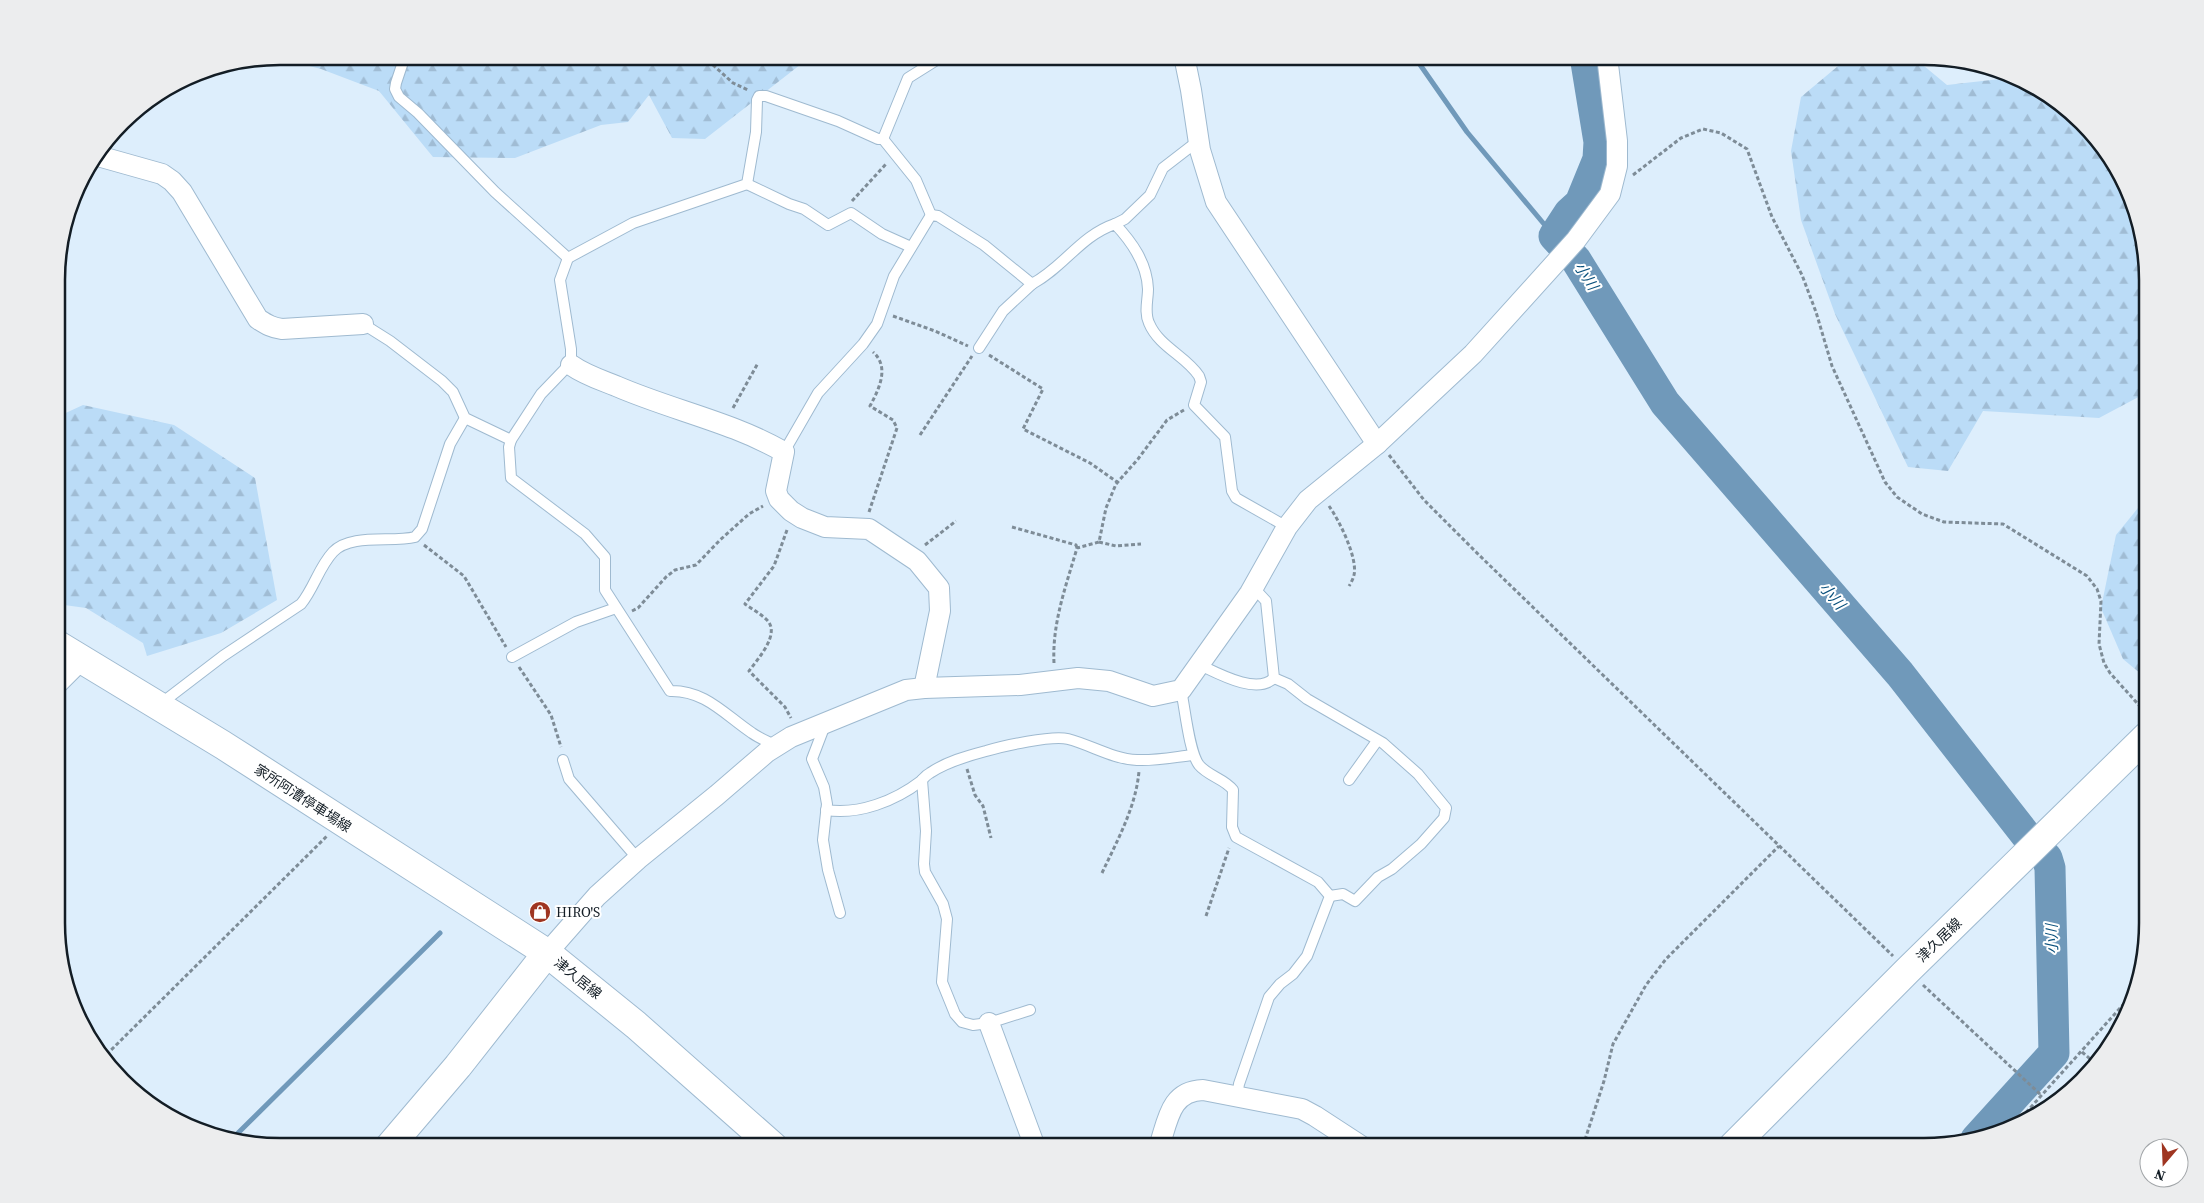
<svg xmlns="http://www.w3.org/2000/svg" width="2204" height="1203" font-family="'Source Serif 4','Noto Sans JP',serif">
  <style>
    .forest { fill: url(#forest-firs) }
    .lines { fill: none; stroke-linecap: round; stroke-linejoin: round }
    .stream { stroke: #7099ba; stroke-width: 5 }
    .river { stroke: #7099ba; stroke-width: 31 }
    .service-casing { stroke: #9fbad0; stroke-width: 12 }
    .minor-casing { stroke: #9fbad0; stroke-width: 22 }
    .secondary-casing { stroke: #9fbad0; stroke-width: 30 }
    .path { stroke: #7e8c97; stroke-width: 3; stroke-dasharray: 4 2.5; stroke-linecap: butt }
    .service { stroke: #fff; stroke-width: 10 }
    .minor { stroke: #fff; stroke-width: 20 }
    .secondary { stroke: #fff; stroke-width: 28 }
    .labels { text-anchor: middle; stroke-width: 4; stroke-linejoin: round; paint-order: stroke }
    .street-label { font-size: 14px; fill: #131d25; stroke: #fff }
    .poi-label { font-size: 14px; fill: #131d25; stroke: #fff; text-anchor: start }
    .water-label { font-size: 15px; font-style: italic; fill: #0a517d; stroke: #fff }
    .rim { fill: none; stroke: #131d25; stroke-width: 2.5 }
  </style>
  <defs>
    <pattern id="forest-firs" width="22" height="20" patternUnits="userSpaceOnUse" patternTransform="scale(1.25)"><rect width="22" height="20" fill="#bbdcf7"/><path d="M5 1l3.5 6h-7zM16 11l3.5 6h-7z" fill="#a0bcd4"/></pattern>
  </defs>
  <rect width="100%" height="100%" fill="#ddeefc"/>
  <g class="forest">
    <path d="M280 56H808L805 61 705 139 672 138 649 95 628 122 601 125 515 158 433 157 379 91 321 69 274 57Z"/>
    <path d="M1850 56H1912L1947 85 2000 79V74L2023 79 2072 112 2110 155 2146 251V393L2099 418 1983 411 1948 471 1908 467 1835 314 1801 220 1791 151 1801 97Z"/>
    <path d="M83 405 174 425 255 478 277 600 221 633 147 656 143 643 86 608 57 604V417Z"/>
    <path d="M2147 497V679L2123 659 2101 608 2116 535Z"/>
  </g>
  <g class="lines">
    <g class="stream">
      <path d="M1414 56 1467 132 1554 236"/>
      <path d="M235 1136 440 933"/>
    </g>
    <path class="river" d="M1585 56 1599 142 1598 159 1580 203 1569 213 1554 236 1576 260 1665 403 1900 674 2025 834 2047 858 2050 868 2054 1053 1976 1139"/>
    <g class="service-casing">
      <g id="service">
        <path d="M883 139 916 180 931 215"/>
        <path d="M747 184 789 204 804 209 828 225 851 213 882 234 911 247"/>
        <path d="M1115 224 1125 219 1150 195 1163 168 1198 141"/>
        <path d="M568 258 633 223 747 184 756 132 757 100 759 96H766L838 121 878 139H883L908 78 943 56"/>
        <path d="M363 324 390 341 442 381 453 392 465 418 511 440 541 394 566 368 571 365V349L560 280 568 258 495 192 418 113 399 97 395 89 396 83 405 56"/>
        <path d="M979 348 1003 311 1032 284"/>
        <path d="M511 440 509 447 511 478 585 534 605 557V590L670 691C705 690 725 715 752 733 759 738 768 742 777 746"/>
        <path d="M784 452 818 393 863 344 877 324 894 276 931 215 938 216 984 245 1032 284C1064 267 1080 236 1115 224 1132 242 1147 263 1148 289 1148 300 1144 312 1149 323 1159 347 1186 356 1199 376L1201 382 1194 405 1225 437 1232 491 1236 498 1287 527"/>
        <path d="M1253 587 1266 601 1274 678 1288 684 1307 699 1383 743 1418 774 1446 808 1444 818 1421 844 1392 869 1378 877 1355 901 1343 894 1330 896"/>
        <path d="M512 657 576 622 616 608"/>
        <path d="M1200 665C1219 674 1257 695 1274 678"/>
        <path d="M1181 690C1185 708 1189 752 1199 765 1208 776 1225 779 1233 790L1232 827 1236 837 1318 882 1330 896 1307 956 1293 974 1280 984 1269 997 1239 1084 1237 1096"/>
        <path d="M159 705 223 656 301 604C314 588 319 567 333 552 351 533 392 543 415 537L422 529 450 444 465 418"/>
        <path d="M825 725 812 759 824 787 827 804 823 840 828 870 840 913"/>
        <path d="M563 760 569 779 638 859"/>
        <path d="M922 780 926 831 924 864 925 872 943 904 947 919 942 982 955 1014 962 1022 973 1025 989 1023 1030 1010"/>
        <path d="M1349 780 1377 741"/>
        <path d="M826 810C859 815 895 801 921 781 924 778 926 775 930 773 946 762 967 756 986 751 1003 746 1052 735 1068 739 1091 745 1113 759 1137 760 1155 761 1175 757 1193 755"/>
      </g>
    </g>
    <g class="minor-casing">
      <g id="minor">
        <path d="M1184 56 1191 90 1200 150 1216 202 1377 444"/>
        <path d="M98 156 162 174 172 181 182 192 258 319C266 324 272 328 282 329L363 324"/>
        <path d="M571 365C585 375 601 380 616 386 671 410 732 422 784 452L776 491 779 499 791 511 802 518 825 527 869 529 917 561 939 588 940 611 924 688"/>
        <path d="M58 683 82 659"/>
        <path d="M547 953 597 896 638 859 717 795 767 752 791 737 906 690 924 688 1020 685 1078 678 1109 681 1153 696 1181 690 1250 593 1287 527 1308 500 1377 444 1473 354 1576 240 1610 194 1617 166V141L1607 56"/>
        <path d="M989 1023 1035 1147"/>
        <path d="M1159 1147C1168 1120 1170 1091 1203 1090L1302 1109 1315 1116 1361 1146"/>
      </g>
    </g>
    <g class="secondary-casing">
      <g id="secondary">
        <path d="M58 645 223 745 547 953 636 1025 774 1147"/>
        <path d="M1733 1146 1908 970 2147 736"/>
        <path d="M389 1147 458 1066 547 953"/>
      </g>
    </g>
    <g class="path">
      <path d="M703 56 733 83 748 90"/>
      <path d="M1633 175 1681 138 1703 129 1721 133 1747 149 1772 217 1802 275 1816 312 1832 366 1885 482 1897 497 1922 514 1944 522 2003 524 2087 576 2097 589 2101 601 2099 644 2104 663 2110 673 2147 714"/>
      <path d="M852 201 887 163"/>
      <path d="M893 316 935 331 968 346"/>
      <path d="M989 355 1043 389 1023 429 1090 463 1117 482"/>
      <path d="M733 408 758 363"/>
      <path d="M920 435 972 356"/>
      <path d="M1389 455 1424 500 1479 555 1893 956"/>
      <path d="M1329 506C1339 520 1358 558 1354 575 1353 579 1351 583 1349 586"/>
      <path d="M869 512 897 428 893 420 870 406C879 389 890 367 873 352"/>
      <path d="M1012 527 1076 545 1077 548"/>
      <path d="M787 530 774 566 745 604C752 609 761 614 767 620 781 634 757 660 749 671L785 707 791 718"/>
      <path d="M1099 542 1116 546 1141 544"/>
      <path d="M424 545 464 576 506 647"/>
      <path d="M925 545 956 521"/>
      <path d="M632 611 638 608 666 577 675 570 696 565 720 540 749 514 763 506"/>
      <path d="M1054 663C1052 623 1066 586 1077 548L1099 542 1106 508 1116 484 1138 459 1167 420 1184 410"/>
      <path d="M519 667 551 715 561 747"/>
      <path d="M967 769 975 795 983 806 991 838"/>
      <path d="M1102 873C1117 841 1136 807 1139 771"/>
      <path d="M1206 916 1229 848"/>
      <path d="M1923 985 2041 1095"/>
      <path d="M2082 1052 2096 1064"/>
      <path d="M102 1059 327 836"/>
      <path d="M2013 1127 2131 996"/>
      <path d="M1583 1146 1604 1081 1613 1044 1646 985 1666 959 1779 846"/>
    </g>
    <use href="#service" class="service"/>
    <use href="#minor" class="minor"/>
    <use href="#secondary" class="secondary"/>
  </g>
  <defs>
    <g id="shop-disc" transform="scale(1.125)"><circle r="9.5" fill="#9f3521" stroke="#fff"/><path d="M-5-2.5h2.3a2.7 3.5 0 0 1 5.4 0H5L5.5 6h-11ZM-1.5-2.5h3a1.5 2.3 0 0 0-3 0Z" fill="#fff"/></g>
  </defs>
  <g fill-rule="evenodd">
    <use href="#shop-disc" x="540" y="912"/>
  </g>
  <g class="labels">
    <g class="street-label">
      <text transform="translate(303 798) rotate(33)" y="5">家所阿漕停車場線</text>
      <text transform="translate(1939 940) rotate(-44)" y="5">津久居線</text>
      <text transform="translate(578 978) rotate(39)" y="5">津久居線</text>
    </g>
    <g class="poi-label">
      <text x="556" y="917">HIRO'S</text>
    </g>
    <g class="water-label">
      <text transform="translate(1586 276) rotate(57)" y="5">小川</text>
      <text transform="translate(1832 596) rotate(49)" y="5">小川</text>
      <text transform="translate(2052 939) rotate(-91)" y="5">小川</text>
    </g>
  </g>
  <path d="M0 0H2204V1203H0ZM280 65H1924A215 215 0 0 1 2139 280V923A215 215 0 0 1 1924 1138H280A215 215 0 0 1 65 923V280A215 215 0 0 1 280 65Z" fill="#ecedee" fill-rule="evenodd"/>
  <path class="rim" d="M280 65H1924A215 215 0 0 1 2139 280V923A215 215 0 0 1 1924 1138H280A215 215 0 0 1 65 923V280A215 215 0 0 1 280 65Z"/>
  <g transform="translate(2164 1163) rotate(199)"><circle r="24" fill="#ffffff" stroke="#a1a5a8"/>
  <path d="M0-4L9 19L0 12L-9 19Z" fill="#9f3521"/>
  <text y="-8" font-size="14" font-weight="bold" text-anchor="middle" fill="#131d25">N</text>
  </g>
</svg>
